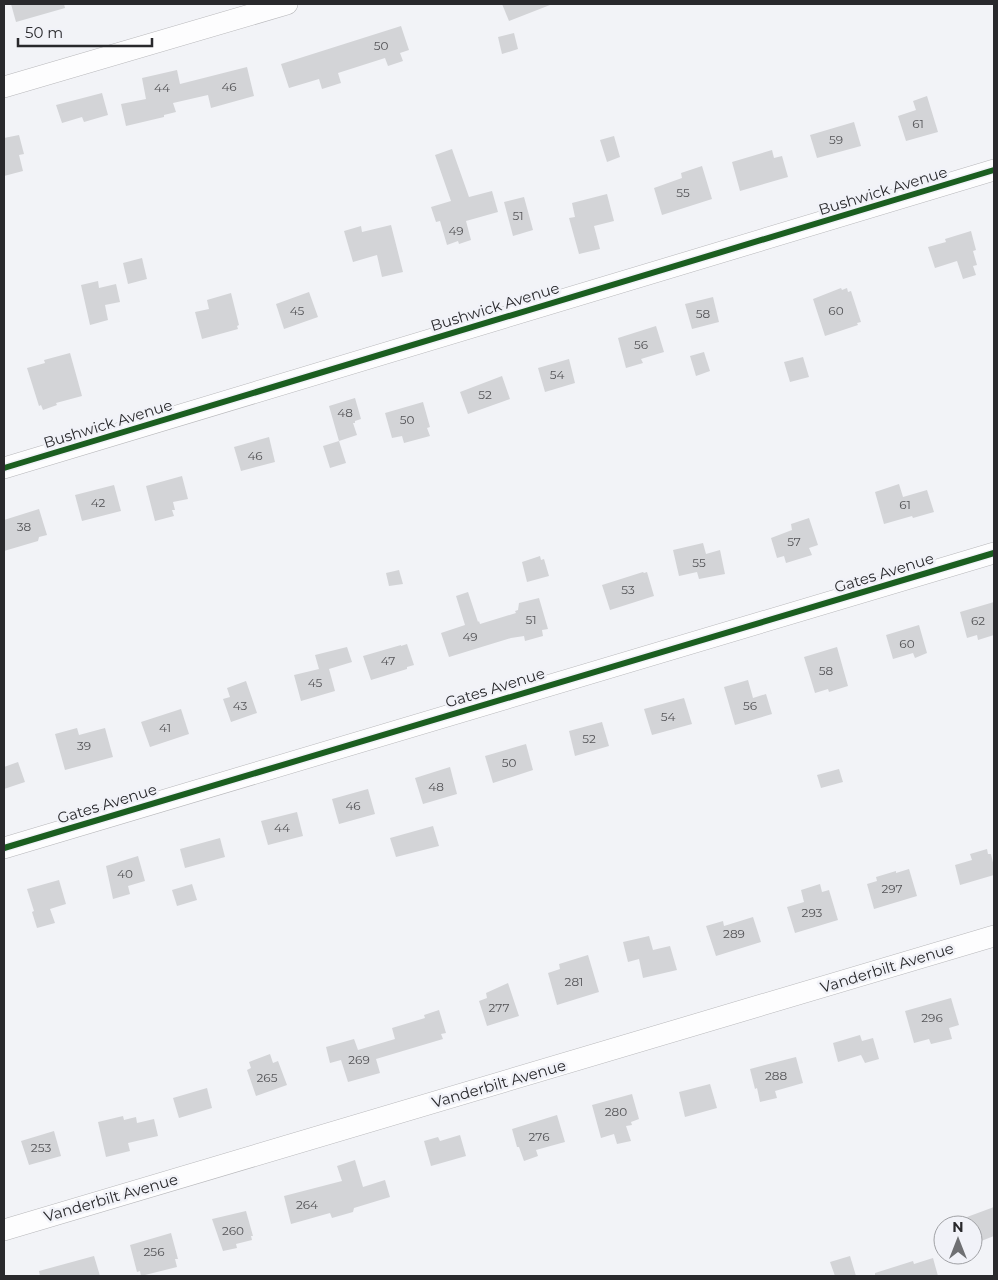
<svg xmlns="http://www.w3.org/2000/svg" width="998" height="1280" font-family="Montserrat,sans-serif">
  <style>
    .building { fill: #d3d4d7 }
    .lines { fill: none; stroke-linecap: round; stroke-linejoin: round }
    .minor-casing { stroke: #b8b8bb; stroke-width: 22 }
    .minor { stroke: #fdfdfe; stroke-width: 21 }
    .cycleway-casing { stroke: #f1f2f8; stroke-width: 9 }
    .cycleway { stroke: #1b5e20; stroke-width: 6 }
    .labels { text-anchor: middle; stroke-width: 5; stroke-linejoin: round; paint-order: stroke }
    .number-label { font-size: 12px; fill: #545457 }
    .street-label { font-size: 15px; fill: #29292c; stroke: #f1f2f8 }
  </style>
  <rect width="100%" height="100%" fill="#f2f3f7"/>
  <g class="building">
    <path d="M11 4H64L65 8 16 22Z"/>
    <path d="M502 4H550V5L509 21Z"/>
    <path d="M401 26 409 50 400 53 403 61 388 66 385 58 338 73 341 83 322 89 319 79 289 88 281 64Z"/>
    <path d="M514 33 518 49 502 54 498 37Z"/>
    <path d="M247 67 254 96 211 108 208 95 173 103 176 112 164 115V117L126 126 121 104 146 99 142 78 177 70 180 84Z"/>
    <path d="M102 93 108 115 84 122 82 117 62 123 56 105Z"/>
    <path d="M927 96 938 132 906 141 898 116 916 110 913 101Z"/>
    <path d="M854 122 861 146 817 158 810 135Z"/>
    <path d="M19 135 24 154 19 155 23 171 4 176V138Z"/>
    <path d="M614 136 620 157 607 162 600 140Z"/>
    <path d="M452 149 469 197 492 191 498 212 466 221 471 240 459 244 458 241 447 245 440 221 436 222 431 207 451 201 435 155Z"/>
    <path d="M772 150 774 158 782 156 788 177 740 191 732 162Z"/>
    <path d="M702 166 712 199 662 215 654 188 682 178 681 173Z"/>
    <path d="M607 194 614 221 594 226 600 249 579 254 569 218 575 217 572 203Z"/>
    <path d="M524 197 533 230 513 236 504 202Z"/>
    <path d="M391 225 403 272 382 277 377 255 353 262 344 231 361 226 362 232Z"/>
    <path d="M971 231 976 250 973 251 977 265 973 266 976 275 963 279 957 261 935 268 928 247 946 242 945 239Z"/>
    <path d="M142 258 147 279 128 284 123 263Z"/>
    <path d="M98 281 99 288 116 284 120 302 105 305 108 320 90 325 81 285Z"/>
    <path d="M841 288 842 290 847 288 848 292 851 291 861 322 857 323 858 325 825 336 813 299Z"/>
    <path d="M309 292 318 317 284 329 276 304Z"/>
    <path d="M231 293 239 325 237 326 238 329 202 339 195 312 209 309 207 300Z"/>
    <path d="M713 297 719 322 692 329 685 304Z"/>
    <path d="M656 326 664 352 641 359 643 363 626 368 618 338Z"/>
    <path d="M704 352 710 371 696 376 690 356Z"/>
    <path d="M70 353 82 396 56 403 57 405 43 410 41 405 39 406 27 368 45 363 44 360Z"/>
    <path d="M803 357 809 377 790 382 784 362Z"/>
    <path d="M569 359 575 383 545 392 538 368Z"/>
    <path d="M502 376 510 399 468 414 460 392Z"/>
    <path d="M355 398 361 419 355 421V423H353L357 435 339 441 329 406Z"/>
    <path d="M423 402 430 427 427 428 430 436 404 443 402 436 392 438 385 413Z"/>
    <path d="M269 437 275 462 241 471 234 447Z"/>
    <path d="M339 441 346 463 330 468 323 446Z"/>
    <path d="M182 476 188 499 173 502 175 510H172L174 516 155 521 146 486Z"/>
    <path d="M899 484 903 497 927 490 934 512 913 518 912 516 884 524 875 492Z"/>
    <path d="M114 485 121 511 82 521 75 495Z"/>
    <path d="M39 509 47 535 39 537 38 541 4 551V520Z"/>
    <path d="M809 518 818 545 809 548 812 555 786 563 784 556 777 558 771 538 792 530 791 524Z"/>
    <path d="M703 543 706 554 720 550 725 574 699 579 697 572 679 576 673 550Z"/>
    <path d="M540 556 541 560 544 559 549 576 527 582 522 562Z"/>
    <path d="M399 570 403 584 389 586 386 573Z"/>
    <path d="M643 572 644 573 647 572 654 596 610 610 602 585Z"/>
    <path d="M468 592 478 622 479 621 480 624 516 613 515 611 518 610 519 603 539 598 548 629 542 630 543 636 525 641 524 636 511 638 449 657 441 633 465 625 456 596Z"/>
    <path d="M994 602V635L978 640 977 635 967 638 960 612Z"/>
    <path d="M919 625 927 653 915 658 913 653 893 659 886 635Z"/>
    <path d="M407 644 414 665 407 667V669L371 680 363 656 401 645V646Z"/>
    <path d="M347 647 352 662 329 669 335 691 301 701 294 675 319 669 315 655Z"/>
    <path d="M837 647 848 686 829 692 828 689 815 693 804 657Z"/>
    <path d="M748 680 753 698 766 694 772 714 735 725 724 687Z"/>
    <path d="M246 681 257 713 231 722 223 699 230 697 227 688Z"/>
    <path d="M684 698 692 724 652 735 644 709Z"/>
    <path d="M181 709 189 734 150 747 141 722Z"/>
    <path d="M602 722 609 746 575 756 569 731Z"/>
    <path d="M77 728 79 735 105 728 113 757 65 770 55 734Z"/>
    <path d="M526 744 533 770 493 783 485 756Z"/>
    <path d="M18 762 25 782 4 789V767Z"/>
    <path d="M450 767 457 794 423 804 415 778Z"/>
    <path d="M839 769 843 782 821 788 817 775Z"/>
    <path d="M368 789 375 814 339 824 332 799Z"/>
    <path d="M297 812 303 836 268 845 261 821Z"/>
    <path d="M433 826 439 846 396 857 390 838Z"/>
    <path d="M220 838 225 857 185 868 180 849Z"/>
    <path d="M987 849 988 854H991L994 867V875L960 885 955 865 972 860 970 854Z"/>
    <path d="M138 856 145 881 128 886 130 894 113 899 106 866Z"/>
    <path d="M909 869 917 896 874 909 867 884 877 881 876 877 896 871V873Z"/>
    <path d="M59 880 66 904 50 909 55 923 37 928 32 912 34 911 27 889Z"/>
    <path d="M192 884 197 900 177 906 172 890Z"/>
    <path d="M820 884 822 892 829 890 838 920 795 933 787 907 804 902 801 890Z"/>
    <path d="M753 917 761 942 716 956 706 926 723 921 724 926Z"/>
    <path d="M649 936 653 950 670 946 677 970 643 978 639 959 628 962 623 942Z"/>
    <path d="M588 955 599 992 557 1005 548 973 560 969 559 964Z"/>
    <path d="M508 983 519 1016 487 1026 479 1001 487 998 486 993Z"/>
    <path d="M951 998 959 1025 949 1028 952 1039 931 1044 929 1039 914 1043 905 1011Z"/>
    <path d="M439 1010 446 1033 441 1034 443 1039 376 1059 380 1073 348 1082 341 1060 330 1063 326 1047 354 1039 358 1050 395 1039 392 1028 425 1018 424 1015Z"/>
    <path d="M860 1035 862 1041 873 1038 879 1059 865 1063 861 1055 838 1062 833 1043Z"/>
    <path d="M270 1054 273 1063 278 1061 287 1085 256 1096 247 1070 251 1068 249 1062Z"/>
    <path d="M796 1057 803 1083 775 1091 777 1098 760 1102 757 1088 755 1089 750 1069Z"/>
    <path d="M710 1084 717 1108 685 1117 679 1092Z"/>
    <path d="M207 1088 212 1108 179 1118 173 1098Z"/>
    <path d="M632 1094 639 1119 631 1122 632 1125 626 1126 631 1141 617 1144 614 1134 601 1138 592 1105Z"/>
    <path d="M557 1115 565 1142 536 1150 538 1156 524 1161 519 1147H517L512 1129Z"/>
    <path d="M123 1116 124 1120 136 1117 137 1123 154 1119 158 1136 128 1143 130 1151 106 1157 98 1122Z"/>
    <path d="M54 1131 61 1156 29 1165 21 1141Z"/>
    <path d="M460 1135 466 1156 431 1166 424 1141 438 1137 440 1141Z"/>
    <path d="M355 1160 363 1187 385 1180 390 1197 354 1208 353 1212 332 1218 330 1213 291 1224 284 1196 342 1181 337 1166Z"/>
    <path d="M994 1207V1236L976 1243 973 1235V1225H969L967 1217Z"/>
    <path d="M246 1211 253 1236H251L252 1240 236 1244 237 1248 223 1251 212 1219Z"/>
    <path d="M171 1233 178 1259H175L177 1267 141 1276 140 1271 137 1272 130 1245Z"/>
    <path d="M94 1256 100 1276H40L39 1271Z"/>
    <path d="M850 1256 856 1276H835L830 1262Z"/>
    <path d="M933 1258 938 1276H875V1273L913 1261 914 1264Z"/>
  </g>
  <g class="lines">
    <g class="minor-casing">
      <g id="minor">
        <path d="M4 87 287 4"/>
        <path d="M4 468 994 170"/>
        <path d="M4 848 994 553"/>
        <path d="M4 1230 994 936"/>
      </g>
    </g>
    <use href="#minor" class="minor"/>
    <g class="cycleway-casing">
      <g id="cycleway">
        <path d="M4 468 994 170"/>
        <path d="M4 848 994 553"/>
      </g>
    </g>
    <use href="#cycleway" class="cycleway"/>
  </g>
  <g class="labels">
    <g class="number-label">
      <text x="381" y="50">50</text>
      <text x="229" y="91">46</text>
      <text x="162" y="92">44</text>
      <text x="918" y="128">61</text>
      <text x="836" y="144">59</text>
      <text x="683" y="197">55</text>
      <text x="518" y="220">51</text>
      <text x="456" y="235">49</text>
      <text x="297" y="315">45</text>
      <text x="836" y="315">60</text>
      <text x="703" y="318">58</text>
      <text x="641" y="349">56</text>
      <text x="557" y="379">54</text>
      <text x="485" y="399">52</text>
      <text x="345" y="417">48</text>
      <text x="407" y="424">50</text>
      <text x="255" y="460">46</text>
      <text x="98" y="507">42</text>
      <text x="905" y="509">61</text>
      <text x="24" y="531">38</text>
      <text x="794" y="546">57</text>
      <text x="699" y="567">55</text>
      <text x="628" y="594">53</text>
      <text x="531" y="624">51</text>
      <text x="978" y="625">62</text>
      <text x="470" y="641">49</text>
      <text x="907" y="648">60</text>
      <text x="388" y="665">47</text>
      <text x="826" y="675">58</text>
      <text x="315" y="687">45</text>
      <text x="240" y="710">43</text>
      <text x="750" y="710">56</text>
      <text x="668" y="721">54</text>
      <text x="165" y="732">41</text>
      <text x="589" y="743">52</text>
      <text x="84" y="750">39</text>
      <text x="509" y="767">50</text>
      <text x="436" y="791">48</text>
      <text x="353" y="810">46</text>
      <text x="282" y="832">44</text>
      <text x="125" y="878">40</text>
      <text x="892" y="893">297</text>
      <text x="812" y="917">293</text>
      <text x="734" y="938">289</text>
      <text x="574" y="986">281</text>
      <text x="499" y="1012">277</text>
      <text x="932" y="1022">296</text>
      <text x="359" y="1064">269</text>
      <text x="776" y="1080">288</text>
      <text x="267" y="1082">265</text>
      <text x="616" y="1116">280</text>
      <text x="539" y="1141">276</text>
      <text x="41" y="1152">253</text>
      <text x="307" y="1209">264</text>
      <text x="233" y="1235">260</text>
      <text x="154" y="1256">256</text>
    </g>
    <g class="street-label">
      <text transform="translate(883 191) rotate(-17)" y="5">Bushwick Avenue</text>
      <text transform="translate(495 307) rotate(-17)" y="5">Bushwick Avenue</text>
      <text transform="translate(108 424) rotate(-17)" y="5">Bushwick Avenue</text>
      <text transform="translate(884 573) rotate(-17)" y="5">Gates Avenue</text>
      <text transform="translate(495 688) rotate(-17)" y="5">Gates Avenue</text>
      <text transform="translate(107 804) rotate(-17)" y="5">Gates Avenue</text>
      <text transform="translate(887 968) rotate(-17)" y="5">Vanderbilt Avenue</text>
      <text transform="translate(499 1084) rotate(-16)" y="5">Vanderbilt Avenue</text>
      <text transform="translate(111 1198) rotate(-16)" y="5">Vanderbilt Avenue</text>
    </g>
  </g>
  <rect width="998" height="1280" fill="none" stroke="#29292c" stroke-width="10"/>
  <g transform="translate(958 1240)"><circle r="24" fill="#f1f2f8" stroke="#a1a2a6"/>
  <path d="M0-4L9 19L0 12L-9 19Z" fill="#6f7073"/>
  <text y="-8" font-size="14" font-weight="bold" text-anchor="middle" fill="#29292c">N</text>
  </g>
  <path d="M18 38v8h134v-8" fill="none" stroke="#29292c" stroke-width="2.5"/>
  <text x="25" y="38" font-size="15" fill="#29292c" stroke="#f1f2f8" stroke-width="4" paint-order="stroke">50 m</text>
</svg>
